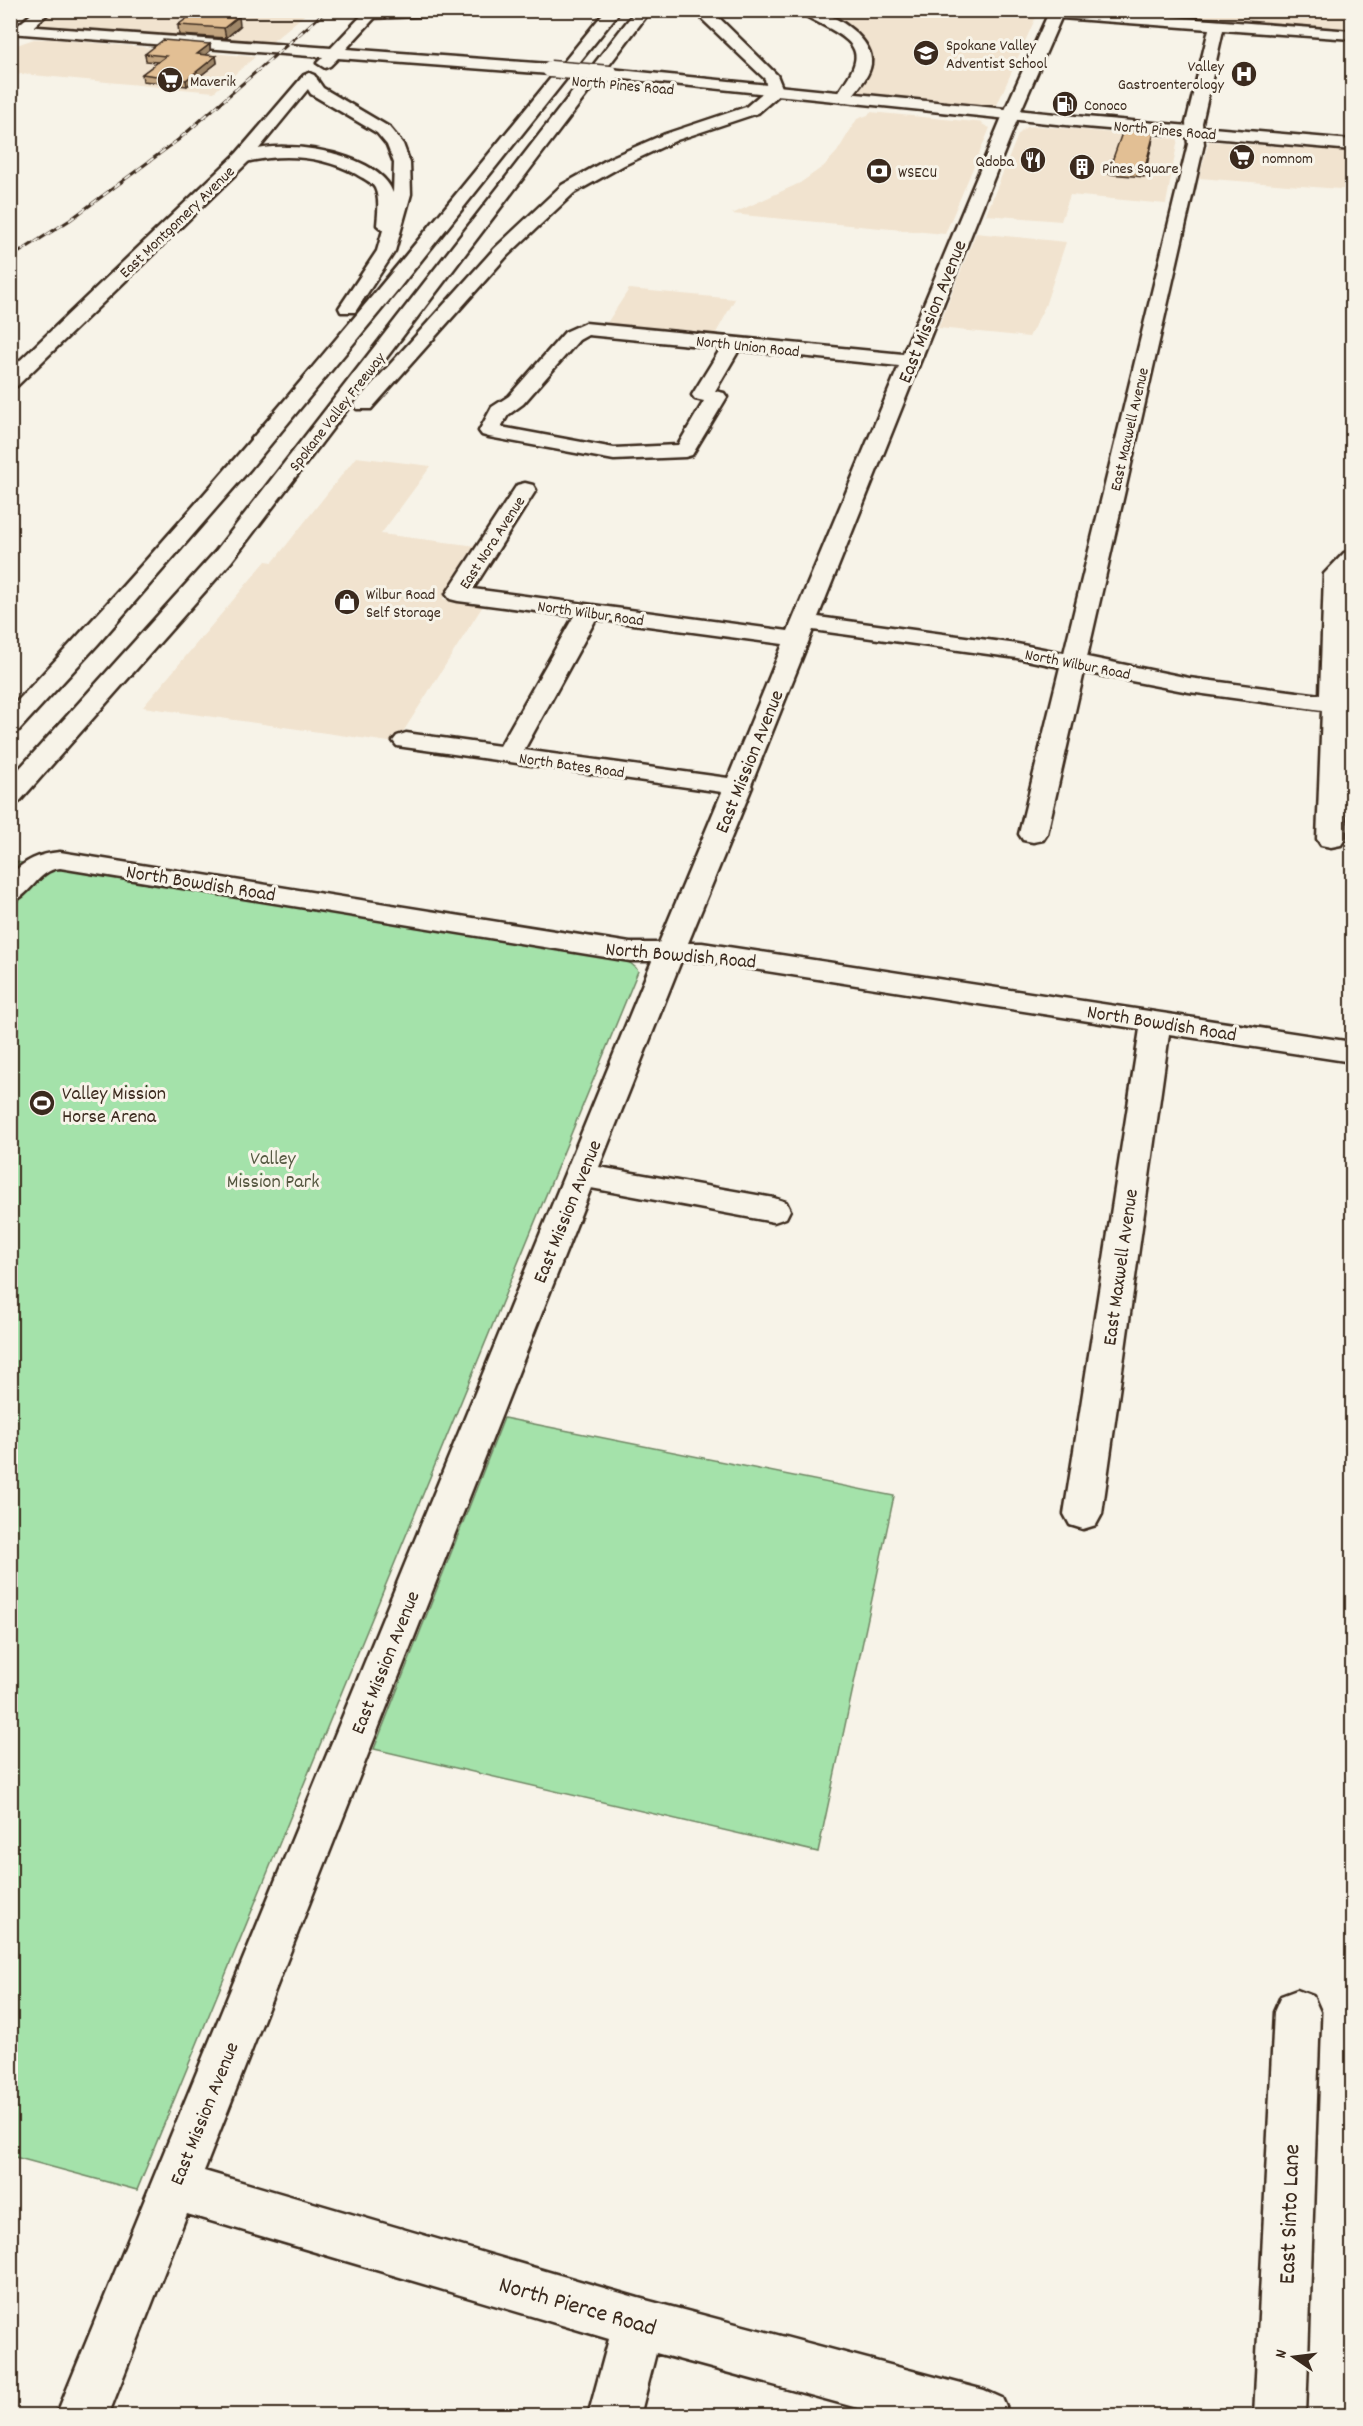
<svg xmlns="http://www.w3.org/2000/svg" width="1363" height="2426" font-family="Dekko,sans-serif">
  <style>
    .built { fill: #f1e3cf }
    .green { fill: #a4e2aa; stroke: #708664; stroke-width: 1.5 }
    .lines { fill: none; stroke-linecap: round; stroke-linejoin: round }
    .minor-casing { stroke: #3b2a1e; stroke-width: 5 }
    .major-casing { stroke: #3b2a1e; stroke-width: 5 }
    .highway-casing { stroke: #3b2a1e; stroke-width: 5 }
    .minor { fill: #f7f3e8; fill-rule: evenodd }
    .major { fill: #f7f3e8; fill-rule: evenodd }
    .highway { fill: #f7f3e8; fill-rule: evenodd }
    .rail-casing { stroke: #3b2a1e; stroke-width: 3 }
    .rail { stroke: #f7f3e8; stroke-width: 2; stroke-dasharray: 7; stroke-linecap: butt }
    .major-bridge-casing { stroke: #3b2a1e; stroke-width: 19; stroke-linecap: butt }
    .major-bridge { stroke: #f7f3e8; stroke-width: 16 }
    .wall { fill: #c2a47f; stroke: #3b2a1e; stroke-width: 1.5 }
    .shaded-wall { fill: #9e8668; stroke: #3b2a1e; stroke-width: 1.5 }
    .building { fill: #e2bf94; stroke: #3b2a1e; stroke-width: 1.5 }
    .labels { text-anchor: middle; stroke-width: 6; stroke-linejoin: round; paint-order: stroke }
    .far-poi-label { font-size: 16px; fill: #3b2a1e; stroke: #f7f3e8; text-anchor: start }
    .far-street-label { font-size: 16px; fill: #3b2a1e; stroke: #f7f3e8 }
    .street-label { font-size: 20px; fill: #3b2a1e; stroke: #f7f3e8 }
    .poi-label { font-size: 20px; fill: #3b2a1e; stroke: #f7f3e8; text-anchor: start }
    .park-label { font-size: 20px; fill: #555841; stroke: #f7f3e8 }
    .near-street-label { font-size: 24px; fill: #3b2a1e; stroke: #f7f3e8 }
  </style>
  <rect width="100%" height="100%" fill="#f7f3e8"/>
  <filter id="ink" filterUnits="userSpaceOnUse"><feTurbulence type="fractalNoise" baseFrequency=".0167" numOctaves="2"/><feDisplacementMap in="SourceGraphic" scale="12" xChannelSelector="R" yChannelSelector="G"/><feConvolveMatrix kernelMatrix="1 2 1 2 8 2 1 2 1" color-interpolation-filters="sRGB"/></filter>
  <g filter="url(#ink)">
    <g class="built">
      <path d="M53 10 309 11 267 46 54 28 40 25 39 22Z"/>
      <path d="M810 11H1042L1035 19 997 105 992 108 857 95 854 91 868 54Z"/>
      <path d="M1079 11H1352V33Z"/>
      <path d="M34 39H52L255 57 214 92 11 73V47Z"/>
      <path d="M870 112 976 122 984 123 982 124 990 128 945 234 732 214 800 183 824 166 837 152 857 119 868 115Z"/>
      <path d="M1037 126 1178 139 1166 204 1070 195 1061 221 986 215 1018 135 1026 127Z"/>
      <path d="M1209 141 1352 152V190L1199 178Z"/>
      <path d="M976 233 1066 242 1045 306 1029 337 938 328Z"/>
      <path d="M629 289 735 299 712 340 610 326 607 323Z"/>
      <path d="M356 457 431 466 381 534 477 546 443 599 484 604 396 743 143 707 266 561 273 562Z"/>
    </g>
    <g class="green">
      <path d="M10 861 585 952C600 955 630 956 638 971L137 2190 11 2156Z"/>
      <path d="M504 1418 894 1496 818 1852 374 1749Z"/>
    </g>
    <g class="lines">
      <g class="minor-casing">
        <g id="minor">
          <path d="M36 10H52L26 33H16L14 30 16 27Z"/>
          <path d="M798 10C804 10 812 9 817 11 838 16 874 40 871 64 869 78 856 90 849 100L843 102 835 97C861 60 868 48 823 25 814 20 805 17 798 10Z"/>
          <path d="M1050 10H1080L1352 31V39L1223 30 1202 123 1204 144 1087 657 1189 678 1320 695 1324 574 1344 553 1352 551V570L1347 576 1344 693 1345 699 1352 700V714H1348L1345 839 1341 845 1331 847 1321 845 1317 839 1322 710 1189 692 1084 672 1047 834 1043 840 1033 842 1023 840 1019 834 1060 667 1017 658 813 630 751 785 752 787 688 943H702L1352 1042V1062L1169 1034 1102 1514 1096 1525 1083 1529 1070 1525 1064 1514 1140 1029 702 961H681L599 1167 774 1198 786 1202 790 1210 786 1218 774 1222 591 1188 204 2171 638 2298 984 2390 1002 2398 1010 2416H887L656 2353 640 2416H588L609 2339 187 2214 108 2416H56L652 961H630L60 868C37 870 31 897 10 902V876C25 860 39 854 60 852L630 943H659L722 792 397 746 393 741 397 736 406 733 500 746 574 616 458 601 450 599 446 594 517 485 525 483 533 485 536 490 473 589 788 631 899 366 739 350 715 391 724 393 727 397 692 455 685 457 614 460 489 437 482 435 479 431 492 407 509 396 565 332 585 323 903 354 1005 110ZM1061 18 1209 29 1186 123 1188 144 1064 653 1017 644 818 617 1021 110ZM588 335 721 348 692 395 695 399 704 401 678 445 614 448 501 427 508 415 523 404 579 340ZM596 619 783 644 728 778 524 750Z"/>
          <path d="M309 73 317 78 248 162 17 386 10 388V370L236 154 304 75Z"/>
          <path d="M1297 1990 1313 1996 1320 2012 1306 2416H1254L1274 2012 1281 1996Z"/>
        </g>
      </g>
      <g class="major-casing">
        <g id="major">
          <path d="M367 10H382L346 49 550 64 558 69 550 74 338 58 330 66 325 68 317 63 323 57 10 33V25L331 48Z"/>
          <path d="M610 69 1085 117 1352 140V150L1085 127 605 77 602 74Z"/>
        </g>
      </g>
      <g class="highway-casing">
        <g id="highway">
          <path d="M369 10H476L469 14 372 18 365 14Z"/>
          <path d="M606 10H621L400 287 251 468 98 644 19 730 10 733V709C220 486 413 248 606 10Z"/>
          <path d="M636 10H651L231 562 19 802 10 804V779L215 552Z"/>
          <path d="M697 10H711L777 75 783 90 781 93 758 113 677 140 624 165 574 193 507 256 371 409H357L354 405 357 401 495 248 562 185 612 157 665 134 746 107 767 89 765 79 703 20Z"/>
          <path d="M309 73 314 75 323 88 389 127 403 144 410 163 411 194 395 251 355 312H341L339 308 377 251 383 230 377 225C378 213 380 199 375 188 371 181 362 178 356 174 320 155 281 153 242 163L234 158 236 154C253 150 269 146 287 147 318 147 382 160 393 193L394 163 387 145 377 133 311 94 301 78Z"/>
        </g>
      </g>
      <use href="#minor" class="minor"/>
      <use href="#major" class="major"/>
      <use href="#highway" class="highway"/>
      <g class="rail-casing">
        <path id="rail" d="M10 258 70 220 178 140 327 10"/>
      </g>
      <use href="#rail" class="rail"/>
      <g class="major-bridge-casing">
        <path id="major-bridge" d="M550 69 610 74"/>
      </g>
      <use href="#major-bridge" class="major-bridge"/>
    </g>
    <g class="wall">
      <path d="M178 25 240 26 226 38 179 35Z"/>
      <path d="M210 44V51L205 55 216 56 217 63 187 86 143 81 142 74 158 62 146 61 145 54Z"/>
      <path d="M1152 143 1144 177 1109 174 1111 164Z"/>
    </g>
    <g class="shaded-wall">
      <path d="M239 16 240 26 226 38 224 28Z"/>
      <path d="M210 44V51L198 61 197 54Z"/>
      <path d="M216 56 217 63 187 86 186 80Z"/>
      <path d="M1154 133 1152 143 1144 177 1145 167Z"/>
    </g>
    <g class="building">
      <path d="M194 13 239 16 224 28 178 25Z"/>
      <path d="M163 40 210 44 197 54 216 56 186 80 142 74 166 56 145 54Z"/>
      <path d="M1123 130 1154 133 1145 167 1111 164Z"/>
    </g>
  </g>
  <defs>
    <g id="school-disc" transform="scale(1.35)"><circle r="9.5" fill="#3b2a1e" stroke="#f7f3e8"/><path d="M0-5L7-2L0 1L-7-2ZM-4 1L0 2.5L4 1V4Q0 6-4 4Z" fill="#fff"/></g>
    <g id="hospital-disc" transform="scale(1.35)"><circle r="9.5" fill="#3b2a1e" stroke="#f7f3e8"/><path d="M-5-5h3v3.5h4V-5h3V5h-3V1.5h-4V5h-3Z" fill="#fff"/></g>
    <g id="supermarket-disc" transform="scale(1.35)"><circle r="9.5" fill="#3b2a1e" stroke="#f7f3e8"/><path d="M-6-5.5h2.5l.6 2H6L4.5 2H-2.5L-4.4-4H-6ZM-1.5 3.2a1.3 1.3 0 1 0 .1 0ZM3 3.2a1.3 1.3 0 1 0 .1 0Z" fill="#fff"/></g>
    <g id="fuel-disc" transform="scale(1.35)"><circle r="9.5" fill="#3b2a1e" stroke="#f7f3e8"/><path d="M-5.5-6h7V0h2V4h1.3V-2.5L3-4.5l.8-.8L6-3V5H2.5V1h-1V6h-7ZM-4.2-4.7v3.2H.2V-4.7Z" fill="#fff"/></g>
    <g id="restaurant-disc" transform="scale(1.35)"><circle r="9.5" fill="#3b2a1e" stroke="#f7f3e8"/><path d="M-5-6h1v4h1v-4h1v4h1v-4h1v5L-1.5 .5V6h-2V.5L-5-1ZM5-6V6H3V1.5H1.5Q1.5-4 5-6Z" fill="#fff"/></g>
    <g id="building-disc" transform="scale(1.35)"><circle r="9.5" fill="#3b2a1e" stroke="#f7f3e8"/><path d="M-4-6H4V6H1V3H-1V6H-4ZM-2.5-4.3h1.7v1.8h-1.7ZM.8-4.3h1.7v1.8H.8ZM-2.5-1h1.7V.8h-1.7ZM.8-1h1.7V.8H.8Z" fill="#fff"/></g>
    <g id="bank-disc" transform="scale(1.35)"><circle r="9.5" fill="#3b2a1e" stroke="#f7f3e8"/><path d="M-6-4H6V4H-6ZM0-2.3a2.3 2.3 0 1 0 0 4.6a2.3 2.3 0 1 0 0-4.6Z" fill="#fff"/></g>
    <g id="shop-disc" transform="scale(1.35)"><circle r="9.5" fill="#3b2a1e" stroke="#f7f3e8"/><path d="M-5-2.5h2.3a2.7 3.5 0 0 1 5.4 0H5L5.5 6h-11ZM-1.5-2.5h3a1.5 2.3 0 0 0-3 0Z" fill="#fff"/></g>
    <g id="stadium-disc" transform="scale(1.35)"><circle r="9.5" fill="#3b2a1e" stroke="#f7f3e8"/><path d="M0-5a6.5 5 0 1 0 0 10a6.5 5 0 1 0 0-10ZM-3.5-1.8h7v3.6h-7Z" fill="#fff"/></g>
  </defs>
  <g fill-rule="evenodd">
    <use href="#school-disc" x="926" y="53"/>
    <use href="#hospital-disc" x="1244" y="74"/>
    <use href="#supermarket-disc" x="170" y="80"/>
    <use href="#fuel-disc" x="1065" y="104"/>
    <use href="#supermarket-disc" x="1242" y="157"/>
    <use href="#restaurant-disc" x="1033" y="160"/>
    <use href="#building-disc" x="1082" y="167"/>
    <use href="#bank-disc" x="879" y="171"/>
    <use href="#shop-disc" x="347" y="602"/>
    <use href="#stadium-disc" x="42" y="1103"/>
  </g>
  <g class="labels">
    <g class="far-poi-label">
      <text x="946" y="50">Spokane Valley<tspan x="946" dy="18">Adventist School</tspan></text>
      <text x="1224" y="71" text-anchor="end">Valley<tspan x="1224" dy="18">Gastroenterology</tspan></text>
      <text x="190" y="86">Maverik</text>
      <text x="1084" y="110">Conoco</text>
      <text x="1262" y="163">nomnom</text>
      <text x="1014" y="166" text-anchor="end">Qdoba</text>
      <text x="1102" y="173">Pines Square</text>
      <text x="898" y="177">WSECU</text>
      <text x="366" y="599">Wilbur Road<tspan x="366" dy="18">Self Storage</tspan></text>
    </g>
    <g class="far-street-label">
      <text transform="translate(623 84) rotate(5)" y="6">North Pines Road</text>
      <text transform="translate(1165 129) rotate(5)" y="6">North Pines Road</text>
      <text transform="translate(176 221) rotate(-44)" y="6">East Montgomery Avenue</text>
      <text transform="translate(748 345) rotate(6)" y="6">North Union Road</text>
      <text transform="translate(336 411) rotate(-52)" y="6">Spokane Valley Freeway</text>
      <text transform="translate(1128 429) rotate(-77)" y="6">East Maxwell Avenue</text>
      <text transform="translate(491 542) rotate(-57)" y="6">East Nora Avenue</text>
      <text transform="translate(591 612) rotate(8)" y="6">North Wilbur Road</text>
      <text transform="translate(1078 663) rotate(11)" y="6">North Wilbur Road</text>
      <text transform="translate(572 764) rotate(8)" y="6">North Bates Road</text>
    </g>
    <g class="street-label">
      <text transform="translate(931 311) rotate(-68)" y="7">East Mission Avenue</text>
      <text transform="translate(748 761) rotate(-68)" y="7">East Mission Avenue</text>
      <text transform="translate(201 882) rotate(9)" y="7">North Bowdish Road</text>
      <text transform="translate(681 954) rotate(5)" y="7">North Bowdish Road</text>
      <text transform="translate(1162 1022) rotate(9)" y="7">North Bowdish Road</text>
      <text transform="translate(566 1211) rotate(-68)" y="7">East Mission Avenue</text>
      <text transform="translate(1119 1267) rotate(-82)" y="7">East Maxwell Avenue</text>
      <text transform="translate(384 1662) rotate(-68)" y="7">East Mission Avenue</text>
      <text transform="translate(203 2113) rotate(-68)" y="7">East Mission Avenue</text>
    </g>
    <g class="poi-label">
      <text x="62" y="1099">Valley Mission<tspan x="62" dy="23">Horse Arena</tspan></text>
    </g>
    <g class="park-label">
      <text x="273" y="1164">Valley<tspan x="273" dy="23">Mission Park</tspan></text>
    </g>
    <g class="near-street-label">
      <text transform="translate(1288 2214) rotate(-88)" y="8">East Sinto Lane</text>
      <text transform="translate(578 2305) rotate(16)" y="8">North Pierce Road</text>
    </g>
  </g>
  <rect width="1363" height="2426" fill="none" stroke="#f7f3e8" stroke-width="36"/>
  <rect x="18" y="18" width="1327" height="2390" fill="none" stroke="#3b2a1e" stroke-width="2" filter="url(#ink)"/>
  <g transform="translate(1294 2357) rotate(284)" stroke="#f7f3e8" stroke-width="4.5" paint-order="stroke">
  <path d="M0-4.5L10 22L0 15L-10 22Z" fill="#3b2a1e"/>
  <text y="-9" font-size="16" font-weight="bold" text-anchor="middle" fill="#3b2a1e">N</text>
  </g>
</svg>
